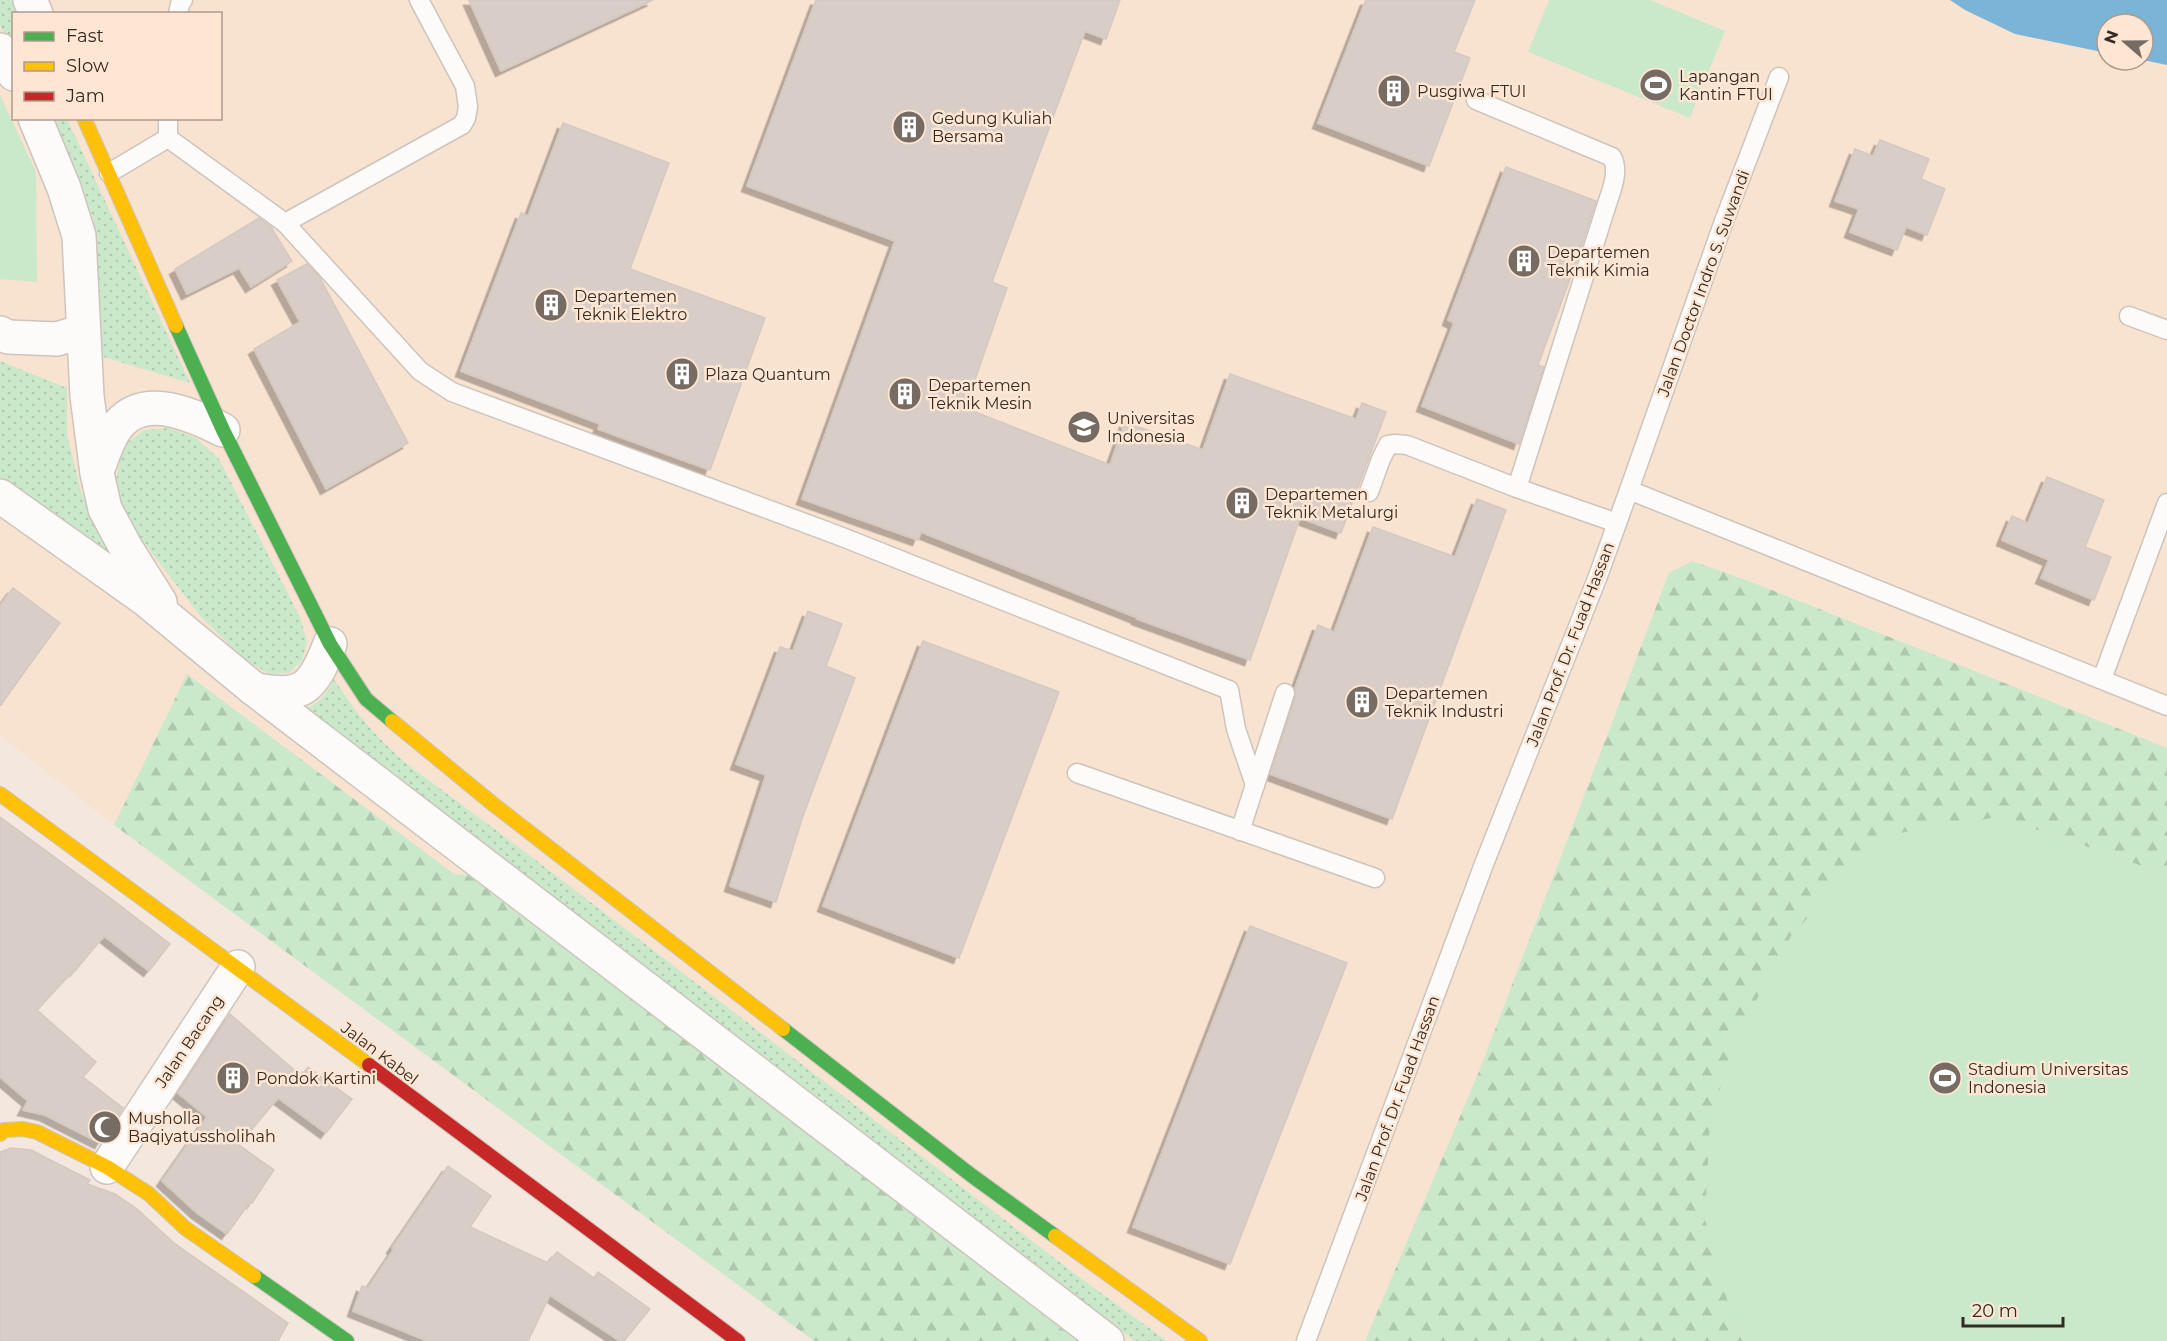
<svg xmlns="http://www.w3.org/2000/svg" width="2167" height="1341" font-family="Montserrat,sans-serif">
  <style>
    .built { fill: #f8e2d0; fill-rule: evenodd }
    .grass { fill: url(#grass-dots) }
    .forest { fill: url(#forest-firs) }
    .park { fill: #cae9cb }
    .water { fill: #7ab4d7 }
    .building { fill: #d9cec7; stroke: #d4c9c2; stroke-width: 1.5; filter: url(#shadow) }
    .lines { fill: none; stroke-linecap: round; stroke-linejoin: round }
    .lane-casing { stroke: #cec4bc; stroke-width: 21 }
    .street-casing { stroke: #cec4bc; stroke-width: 36 }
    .fast-casing { stroke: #cec4bc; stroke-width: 16 }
    .slow-casing { stroke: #cec4bc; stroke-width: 16 }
    .jam-casing { stroke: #cec4bc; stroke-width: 16 }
    .lane { stroke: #fdfbfa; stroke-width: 18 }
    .street { stroke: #fdfbfa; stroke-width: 33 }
    .fast { stroke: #4caf50; stroke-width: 14 }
    .slow { stroke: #ffc107; stroke-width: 14 }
    .jam { stroke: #c62828; stroke-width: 14 }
    .labels { text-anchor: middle; stroke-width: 5; stroke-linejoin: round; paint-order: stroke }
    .poi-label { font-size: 16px; fill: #332a23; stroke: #fee6d3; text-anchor: start }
    .street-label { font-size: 16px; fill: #332a23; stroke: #fee6d3 }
  </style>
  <defs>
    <pattern id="grass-dots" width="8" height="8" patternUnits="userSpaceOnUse" patternTransform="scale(1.5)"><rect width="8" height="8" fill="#cae9cb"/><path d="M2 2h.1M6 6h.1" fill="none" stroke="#aec8ae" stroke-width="1.8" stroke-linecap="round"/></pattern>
    <pattern id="forest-firs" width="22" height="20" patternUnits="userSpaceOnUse" patternTransform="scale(1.5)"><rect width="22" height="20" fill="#cae9cb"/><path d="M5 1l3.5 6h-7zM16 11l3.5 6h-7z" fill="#aec8ae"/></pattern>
    <filter id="shadow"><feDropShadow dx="-5.5" dy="5.5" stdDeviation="0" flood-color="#0004"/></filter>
  </defs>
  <rect width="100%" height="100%" fill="#f4e7dd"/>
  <path class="built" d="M0 0H2167V1341H814L114 825 0 735ZM14 14H220V118H14ZM2107 24H2143V60H2107Z"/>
  <g class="grass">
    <path d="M0 0H13L19 13 14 14 13 55 0 25Z"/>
    <path d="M45 119H67L190 383 100 356 93 218Z"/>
    <path d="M0 361 67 388V435L81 492 109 548 133 578 0 481Z"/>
    <path d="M169 428 196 438 219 459 300 617 307 642 302 661 289 673 269 674 244 659 201 617 126 519 115 484 123 446 144 430Z"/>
    <path d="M334 679C355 713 377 738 407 764L533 858 1079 1277 1167 1341H1135L912 1174 583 918 301 711C318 704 326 696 334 679Z"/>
  </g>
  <g class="forest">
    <path d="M1692 561 1749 581 2167 748V875L2042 831 1733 1320 1743 1341H1365L1480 1069 1669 573Z"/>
    <path d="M187 674 454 874 467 875 492 891 1078 1341H814L114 825Z"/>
  </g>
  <g class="park">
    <path d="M1549 0H1650L1725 31 1690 118 1528 52Z"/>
    <path d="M0 95 36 172 37 282 0 279Z"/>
    <path d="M1992 818 2042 831 2167 875V1341H1743L1733 1320 1705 1220 1710 1120 1737 1036 1791 936 1853 868 1900 833Z"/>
  </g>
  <path class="water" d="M1950 0H2167V65L2143 60V24H2107V53L2015 34 1965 10Z"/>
  <g class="building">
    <path d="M469 0H653L501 71Z"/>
    <path d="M816 0H1120L1106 39 1085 31 992 282 1007 288 965 408 1110 465 1125 422 1203 450 1230 374 1356 419 1362 403 1386 412 1341 533 1300 518 1250 660 1137 619 1138 618 921 532 918 540 802 499 895 241 747 186Z"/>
    <path d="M1366 0H1475L1454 52 1470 58 1429 166 1318 123Z"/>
    <path d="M563 123 669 163 630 269 765 318 710 470 598 429 600 424 461 371 521 213 528 216Z"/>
    <path d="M1880 140 1929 159 1921 179 1945 189 1927 235 1906 227 1897 250 1850 232 1859 209 1835 201 1855 149 1873 156Z"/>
    <path d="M1506 167 1596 201 1577 260 1538 365 1544 367 1519 444 1422 406 1454 323 1448 320Z"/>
    <path d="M259 218 271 227 292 261 251 287 239 268 187 294 175 269Z"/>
    <path d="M307 264 320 278 408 443 326 489 254 349 300 322 277 280Z"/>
    <path d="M2047 477 2104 500 2085 547 2111 557 2094 600 2041 578 2049 560 2002 540 2012 516 2028 523Z"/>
    <path d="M1477 499 1506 510 1392 819 1270 774 1296 696 1295 688 1318 625 1334 632 1373 527 1455 557Z"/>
    <path d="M13 588 60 623 0 706V606Z"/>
    <path d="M808 611 842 624 826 666 855 678 803 816 776 902 730 886 766 775 736 764 780 647 793 651Z"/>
    <path d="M923 641 1059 692 959 958 823 906Z"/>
    <path d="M0 817 109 897 170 944 149 971 104 936 75 971 74 970 37 1010 96 1062 83 1077 123 1108 100 1143 45 1115 23 1110 28 1101 0 1077Z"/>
    <path d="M1250 926 1347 963 1230 1264 1133 1227Z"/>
    <path d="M230 1014 301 1076 308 1067 352 1099 326 1133 278 1098 239 1145 274 1170 252 1203 250 1202 227 1234 197 1213 162 1181 207 1117 178 1093Z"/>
    <path d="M11 1148 31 1150 90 1180 87 1184 115 1194 137 1209 174 1243 288 1323 278 1341H0V1152Z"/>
    <path d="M448 1166 491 1196 470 1227 548 1263 557 1252 594 1278 598 1272 650 1309 624 1341H620L550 1295 528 1341H428L353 1311 362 1286 368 1288 394 1249 392 1248Z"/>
  </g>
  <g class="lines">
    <g class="lane-casing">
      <g id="lane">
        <path d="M178 14 180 4 183 0"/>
        <path d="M1476 100 1612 157C1620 172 1611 191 1606 207L1517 488"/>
        <path d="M168 118V138L285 223 420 371 452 392 837 535 1229 690 1236 729 1255 785"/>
        <path d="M109 173 168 138"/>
        <path d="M285 223 462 125 466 118 468 107 465 86 419 0"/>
        <path d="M2129 316 2167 330"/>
        <path d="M1629 490 1724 221 1779 77"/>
        <path d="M1369 492 1381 459 1388 445 1395 444 1407 445 1517 488 1617 523"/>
        <path d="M2102 679 2167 503"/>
        <path d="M1077 773 1375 878"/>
        <path d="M1240 831 1285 693"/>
        <path d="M1306 1341 1484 864 1598 576 1629 490 2167 706"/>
      </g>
    </g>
    <g class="street-casing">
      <g id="street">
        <path d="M30 0 36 14"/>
        <path d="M0 50 14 74"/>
        <path d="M35 118 64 188 79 236 87 396 97 473 105 509 126 548 160 602"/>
        <path d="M0 333 8 337 57 339 83 331"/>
        <path d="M97 471C103 456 108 437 119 424 146 393 193 415 223 430"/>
        <path d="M0 496 145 599 254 689 1107 1341"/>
        <path d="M254 689C303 700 313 688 330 644"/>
        <path d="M107 1167 238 967"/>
      </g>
    </g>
    <g class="fast-casing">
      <g id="fast">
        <path d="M176 326 223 430 330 644 366 699 392 721"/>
        <path d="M783 1029 971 1175 1055 1236"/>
        <path d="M254 1276 347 1341"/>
      </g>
    </g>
    <g class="slow-casing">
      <g id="slow">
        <path d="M84 118 176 326"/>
        <path d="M392 721 493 804 783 1029"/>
        <path d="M0 794 369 1065"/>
        <path d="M0 1134 4 1130 23 1129 37 1132 107 1167 149 1194 185 1228 254 1276"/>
        <path d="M1055 1236 1200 1341"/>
      </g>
    </g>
    <g class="jam-casing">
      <path id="jam" d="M369 1065 738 1341"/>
    </g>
    <use href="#lane" class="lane"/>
    <use href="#street" class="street"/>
    <use href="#fast" class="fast"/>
    <use href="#slow" class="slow"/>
    <use href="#jam" class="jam"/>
  </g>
  <defs>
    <g id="stadium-disc" transform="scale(1.725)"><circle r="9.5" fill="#776c64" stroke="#fee6d3"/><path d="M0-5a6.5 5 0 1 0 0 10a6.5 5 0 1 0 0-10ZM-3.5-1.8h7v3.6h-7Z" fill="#fff"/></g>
    <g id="building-disc" transform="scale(1.725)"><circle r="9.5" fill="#776c64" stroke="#fee6d3"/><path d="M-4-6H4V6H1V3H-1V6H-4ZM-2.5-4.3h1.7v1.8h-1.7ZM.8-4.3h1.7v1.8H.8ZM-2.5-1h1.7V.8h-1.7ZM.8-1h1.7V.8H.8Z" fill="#fff"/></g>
    <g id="university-disc" transform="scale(1.725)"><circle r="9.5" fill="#776c64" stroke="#fee6d3"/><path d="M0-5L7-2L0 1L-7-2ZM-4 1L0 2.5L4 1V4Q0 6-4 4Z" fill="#fff"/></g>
    <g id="mosque-disc" transform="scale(1.725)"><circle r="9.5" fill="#776c64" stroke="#fee6d3"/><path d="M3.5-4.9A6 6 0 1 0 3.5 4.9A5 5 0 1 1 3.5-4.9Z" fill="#fff"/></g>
  </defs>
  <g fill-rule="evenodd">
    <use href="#stadium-disc" x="1656" y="85"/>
    <use href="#building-disc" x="1394" y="91"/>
    <use href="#building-disc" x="909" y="127"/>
    <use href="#building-disc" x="1524" y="261"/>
    <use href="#building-disc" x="551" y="305"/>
    <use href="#building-disc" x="682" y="374"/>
    <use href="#building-disc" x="905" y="394"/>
    <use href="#university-disc" x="1084" y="427"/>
    <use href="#building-disc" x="1242" y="503"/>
    <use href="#building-disc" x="1362" y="702"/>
    <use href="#building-disc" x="233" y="1078"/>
    <use href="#stadium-disc" x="1945" y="1078"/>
    <use href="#mosque-disc" x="105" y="1127"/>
  </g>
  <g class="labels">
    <g class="poi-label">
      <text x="1679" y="82">Lapangan<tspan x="1679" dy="18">Kantin FTUI</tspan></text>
      <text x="1417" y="97">Pusgiwa FTUI</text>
      <text x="932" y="124">Gedung Kuliah<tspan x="932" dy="18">Bersama</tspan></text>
      <text x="1547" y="258">Departemen<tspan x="1547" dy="18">Teknik Kimia</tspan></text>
      <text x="574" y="302">Departemen<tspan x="574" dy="18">Teknik Elektro</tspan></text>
      <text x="705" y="380">Plaza Quantum</text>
      <text x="928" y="391">Departemen<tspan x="928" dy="18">Teknik Mesin</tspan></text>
      <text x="1107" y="424">Universitas<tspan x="1107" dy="18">Indonesia</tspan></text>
      <text x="1265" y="500">Departemen<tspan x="1265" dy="18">Teknik Metalurgi</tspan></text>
      <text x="1385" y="699">Departemen<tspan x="1385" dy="18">Teknik Industri</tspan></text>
      <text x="1968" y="1075">Stadium Universitas<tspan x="1968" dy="18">Indonesia</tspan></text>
      <text x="256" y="1084">Pondok Kartini</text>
      <text x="128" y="1124">Musholla<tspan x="128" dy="18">Baqiyatussholihah</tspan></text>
    </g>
    <g class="street-label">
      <text transform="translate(1703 283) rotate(-70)" y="6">Jalan Doctor Indro S. Suwandi</text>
      <text transform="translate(1570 644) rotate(-69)" y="6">Jalan Prof. Dr. Fuad Hassan</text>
      <text transform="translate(189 1041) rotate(-56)" y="6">Jalan Bacang</text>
      <text transform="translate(380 1053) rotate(37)" y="6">Jalan Kabel</text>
      <text transform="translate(1397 1098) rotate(-70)" y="6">Jalan Prof. Dr. Fuad Hassan</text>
    </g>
  </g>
  <rect x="12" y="12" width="210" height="108" fill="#fee6d3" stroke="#ad9b8d" stroke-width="1.5"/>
  <rect x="24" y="32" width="30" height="9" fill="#4caf50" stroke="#ad9b8d" stroke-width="1.5"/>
  <text x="66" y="42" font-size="18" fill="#332a23">Fast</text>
  <rect x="24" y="62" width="30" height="9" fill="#ffc107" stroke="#ad9b8d" stroke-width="1.5"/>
  <text x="66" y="72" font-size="18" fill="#332a23">Slow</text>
  <rect x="24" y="92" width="30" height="9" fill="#c62828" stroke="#ad9b8d" stroke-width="1.5"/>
  <text x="66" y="102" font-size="18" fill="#332a23">Jam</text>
  <g transform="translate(2125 42) rotate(290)"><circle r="28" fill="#fee6d3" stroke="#ad9b8d" stroke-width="1.5"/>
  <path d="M0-4.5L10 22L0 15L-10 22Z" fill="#776c64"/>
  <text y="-9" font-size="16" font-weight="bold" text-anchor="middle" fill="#332a23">N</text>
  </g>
  <path d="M1963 1317v9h100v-9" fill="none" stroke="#332a23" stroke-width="3"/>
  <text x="1972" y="1317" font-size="18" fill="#332a23" stroke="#fee6d3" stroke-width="4.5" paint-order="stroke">20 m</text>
</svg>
